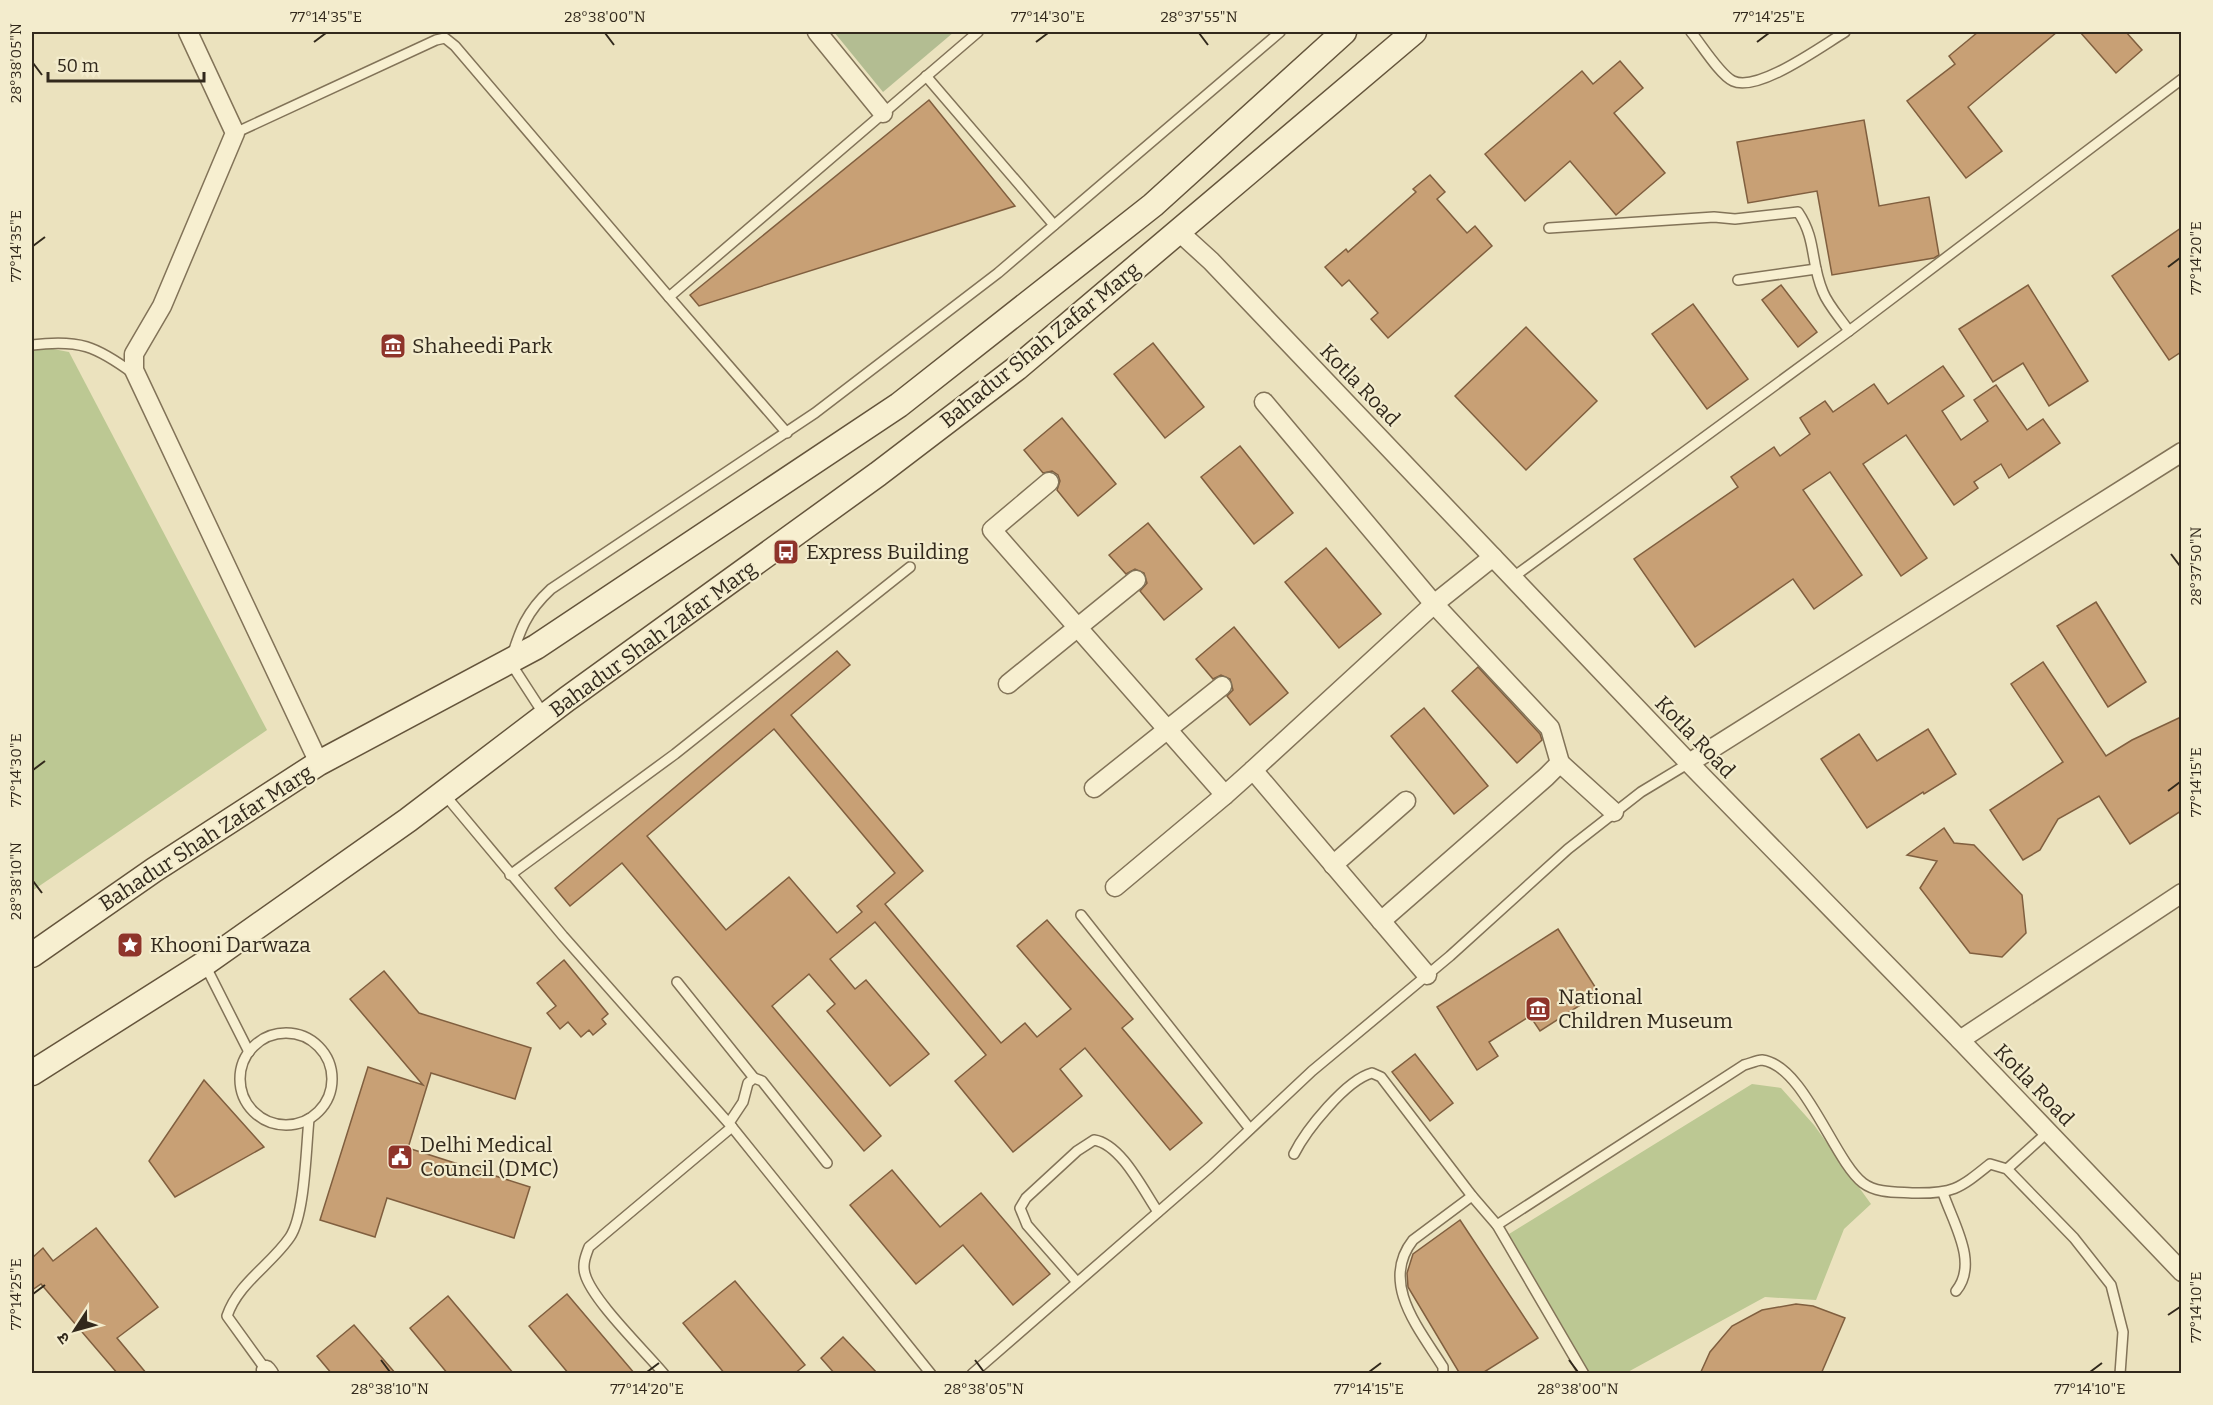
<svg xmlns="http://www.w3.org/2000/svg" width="2213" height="1405" font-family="Bitter,'Noto Sans Devanagari',serif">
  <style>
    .green { fill: #bcc893 }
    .cemetery { fill: #b3bd92 }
    .building { fill: #c8a075; stroke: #805f3f; stroke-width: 1.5; fill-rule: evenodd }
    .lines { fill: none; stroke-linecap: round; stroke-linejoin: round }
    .service-casing { stroke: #827358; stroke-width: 12 }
    .minor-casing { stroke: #827358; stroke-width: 21 }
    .secondary-casing { stroke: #64543b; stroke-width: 27 }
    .service { stroke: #f7efd0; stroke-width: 9 }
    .minor { stroke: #f7efd0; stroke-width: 18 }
    .secondary { stroke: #f7efd0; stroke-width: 24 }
    .ticks { fill: none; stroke: #32291c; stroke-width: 2 }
    .labels { text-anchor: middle; stroke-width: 4.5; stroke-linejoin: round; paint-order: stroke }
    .street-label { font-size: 21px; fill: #32291c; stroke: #f3eccd }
    .poi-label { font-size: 21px; fill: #32291c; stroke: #f3eccd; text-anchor: start }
    .neatline { fill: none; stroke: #32291c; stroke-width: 2 }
    .ticks-label { font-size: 15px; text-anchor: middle; fill: #32291c }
  </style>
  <rect width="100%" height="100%" fill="#ebe2be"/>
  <g class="green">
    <path d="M32 345 69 352 267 730 32 891Z"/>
    <path d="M1752 1084 1781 1088 1814 1125 1871 1204 1844 1229 1816 1300 1765 1297 1626 1373H1590L1509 1234Z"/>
  </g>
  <path class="cemetery" d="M834 32H954L883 92Z"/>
  <g class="building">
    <path d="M1978 32H2057L1968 107 2002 151 1966 178 1907 101 1955 64 1949 56Z"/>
    <path d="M2080 32H2126L2142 50 2116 73Z"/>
    <path d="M1620 61 1643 88 1614 113 1665 173 1616 215 1570 161 1525 201 1485 154 1582 71 1593 84Z"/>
    <path d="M929 100 1015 206 699 306 690 295Z"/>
    <path d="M1864 120 1879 206 1929 197 1939 255 1934 258 1832 275 1817 191 1748 203 1737 142Z"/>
    <path d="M1430 175 1445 192 1437 199 1467 233 1475 226 1492 246 1388 338 1371 319 1378 313 1349 280 1342 286 1325 267 1346 249 1348 252 1416 192 1413 189Z"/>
    <path d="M2181 228V352L2169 360 2112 276Z"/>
    <path d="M1781 285 1817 332 1798 347 1762 300Z"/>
    <path d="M2028 285 2088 381 2049 406 2023 363 1993 382 1959 329Z"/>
    <path d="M1693 304 1748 379 1707 409 1652 334Z"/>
    <path d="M1526 327 1597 401 1526 470 1455 396Z"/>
    <path d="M1153 343 1204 407 1165 438 1114 374Z"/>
    <path d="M1943 366 1964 396 1942 411 1961 440 1988 421 1974 400 1996 385 2027 430 2043 419 2060 443 2009 478 2001 464 1974 482 1978 488 1954 505 1906 435 1863 464 1927 558 1901 576 1830 472 1803 490 1862 575 1814 609 1793 579 1695 647 1634 559 1738 487 1731 477 1774 447 1780 456 1810 434 1800 418 1825 401 1833 412 1874 384 1888 404Z"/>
    <path d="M1062 418 1116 484 1078 516 1057 490 1060 481 1058 475 1052 471 1043 473 1024 450Z"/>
    <path d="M1240 446 1293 513 1254 544 1201 477Z"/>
    <path d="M1148 523 1202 589 1164 620 1140 591 1147 583 1144 573 1135 569 1126 574 1109 555Z"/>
    <path d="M1326 548 1381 614 1339 648 1285 582Z"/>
    <path d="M2096 602 2146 682 2108 707 2057 626Z"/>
    <path d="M1234 627 1288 693 1250 725 1227 696 1233 690 1230 679 1221 675 1213 679 1196 659Z"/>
    <path d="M837 651 850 665 791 715 923 871 885 904 1001 1043 1025 1023 1037 1037 1071 1009 1017 946 1047 920 1133 1019 1122 1028 1202 1123 1170 1150 1085 1048 1060 1069 1082 1096 1013 1152 955 1081 986 1055 875 922 830 959 855 989 866 980 929 1054 890 1086 827 1011 835 1004 809 974 772 1006 881 1136 864 1151 622 863 570 906 555 888ZM774 729 895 873 857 906 862 912 837 933 789 877 726 930 647 836Z"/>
    <path d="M2043 662 2106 756 2132 740 2181 717V811L2130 844 2099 796 2058 819 2040 850 2023 860 1990 810 2063 762 2011 684Z"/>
    <path d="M1478 667 1540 734 1542 740 1517 763 1452 691Z"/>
    <path d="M1424 708 1488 786 1454 814 1391 736Z"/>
    <path d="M1928 729 1956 774 1924 794 1923 792 1867 828 1821 759 1859 734 1877 761Z"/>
    <path d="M1944 828 1954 843 1974 845 2022 895 2026 933 2002 957 1970 953 1920 888 1937 861 1907 855Z"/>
    <path d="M1558 929 1599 993 1540 1031 1530 1016 1489 1042 1498 1056 1477 1070 1437 1007Z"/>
    <path d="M564 960 608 1014 602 1019 606 1024 593 1035 589 1030 581 1037 568 1022 560 1029 547 1013 556 1006 537 983Z"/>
    <path d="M384 971 419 1013 531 1048 515 1099 431 1073 408 1148 530 1187 514 1238 387 1198 375 1237 320 1220 368 1067 423 1085 350 999Z"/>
    <path d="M1415 1054 1453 1103 1430 1121 1392 1072Z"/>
    <path d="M204 1080 264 1147 175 1197 149 1161Z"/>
    <path d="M892 1170 940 1227 981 1193 1050 1274 1013 1305 963 1245 916 1284 850 1205Z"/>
    <path d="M1460 1220 1538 1338 1481 1374H1460L1408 1287 1407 1273 1413 1254Z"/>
    <path d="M96 1228 158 1307 117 1338 147 1374H118L41 1284 32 1290V1258L43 1248 53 1261Z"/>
    <path d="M735 1281 805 1365 794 1374H725L683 1323Z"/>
    <path d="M567 1294 635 1374H569L529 1326Z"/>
    <path d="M448 1296 514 1374H448L410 1328Z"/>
    <path d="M1796 1304 1813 1306 1845 1318 1821 1374H1700L1710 1352 1732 1326 1762 1310Z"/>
    <path d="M354 1325 396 1374H332L317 1356Z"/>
    <path d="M843 1337 878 1374H835L821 1358Z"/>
  </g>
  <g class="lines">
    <g class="service-casing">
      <g id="service">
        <path d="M1691 32C1701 44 1720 75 1733 81 1758 93 1823 45 1845 32"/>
        <path d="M926 76 1054 225"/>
        <path d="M235 133 436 40 445 38 455 46 669 297"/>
        <path d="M1549 228 1714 217 1735 219 1798 212C1817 240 1810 262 1823 292 1828 305 1841 319 1849 331"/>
        <path d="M1738 280 1816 269"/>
        <path d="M32 345C79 339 96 346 134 374"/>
        <path d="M787 433 669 297 978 32"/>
        <path d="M1512 578 1849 331 2182 79"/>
        <path d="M545 716 510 662C520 630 526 612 551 589L815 413 998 273 1280 32"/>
        <path d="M445 795 563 936 732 1127 931 1374"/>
        <path d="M510 875 675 754 910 567"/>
        <path d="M1081 915 1250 1129"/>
        <path d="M205 965 249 1052"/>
        <path d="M677 982 754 1078"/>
        <circle cx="286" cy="1079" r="46"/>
        <path d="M729 1123 743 1102 748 1083 754 1078 762 1081 827 1163"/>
        <path d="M1294 1154C1306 1130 1346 1080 1372 1073L1381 1077 1472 1196 1497 1225 1584 1374"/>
        <path d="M2007 1169 2048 1132"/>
        <path d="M1943 1193C1953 1223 1979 1263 1956 1291"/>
        <path d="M1497 1225 1744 1065C1749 1064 1757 1060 1762 1060 1804 1065 1834 1161 1863 1183 1876 1193 1896 1192 1912 1193 1953 1194 1959 1189 1990 1164L2007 1169 2074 1238 2111 1285 2123 1332 2120 1374"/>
        <path d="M1077 1282 1027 1225 1020 1208 1026 1198 1077 1151 1094 1140C1121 1144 1143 1190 1158 1212"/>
        <path d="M266 1370 227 1316C238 1283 271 1265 290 1237 305 1215 306 1148 309 1119"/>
        <path d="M664 1374C645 1351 592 1300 585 1274 582 1264 586 1255 589 1247L732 1127"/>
        <path d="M972 1374 1210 1167 1312 1071 1450 956 1568 849 1641 792 1689 763"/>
        <path d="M1443 1374V1367C1420 1330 1379 1283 1413 1240L1472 1196"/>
      </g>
    </g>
    <g class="minor-casing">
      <g id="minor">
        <path d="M188 32 235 133 162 306 134 354V370L319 763"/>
        <path d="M817 32 883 113"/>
        <path d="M1178 231 1211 261 1689 763 1960 1040 2182 1272"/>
        <path d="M1264 402 1434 604 1550 728 1560 763 1546 777 1381 921"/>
        <path d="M1049 482 992 530 1225 795 1253 770 1427 975"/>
        <path d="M1008 684 1136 580"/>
        <path d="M1560 763 1614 812"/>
        <path d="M1689 763 2182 452"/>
        <path d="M1253 770 1434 604 1493 557"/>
        <path d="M1094 788 1222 686"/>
        <path d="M1333 865 1406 801"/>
        <path d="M1115 887 1225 795"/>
        <path d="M1960 1040 2182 893"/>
        <path d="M266 1370 269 1374"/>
      </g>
    </g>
    <g class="secondary-casing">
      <g id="secondary">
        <path d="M32 955 154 870 319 763 536 647 899 405 1153 205 1344 32"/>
        <path d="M32 1073 204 964 408 820 567 699 878 474 1017 368 1414 32"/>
      </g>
    </g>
    <use href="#service" class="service"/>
    <use href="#minor" class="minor"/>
    <use href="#secondary" class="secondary"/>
  </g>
  <path class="ticks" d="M605 33 614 45M1199 33 1208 45M314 42 326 33M1036 42 1048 33M1757 42 1769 33M33 63 42 75M33 246 45 237M2168 267 2180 258M2171 554 2180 566M33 770 45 761M2168 791 2180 782M33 881 42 893M33 1294 45 1285M2168 1315 2180 1307M381 1360 390 1372M975 1360 984 1372M1569 1360 1578 1372M647 1372 659 1363M1369 1372 1381 1363M2090 1372 2102 1363"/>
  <defs>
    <g id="museum-square" transform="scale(1.35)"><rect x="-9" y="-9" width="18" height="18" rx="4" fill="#8e342a" stroke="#f3eccd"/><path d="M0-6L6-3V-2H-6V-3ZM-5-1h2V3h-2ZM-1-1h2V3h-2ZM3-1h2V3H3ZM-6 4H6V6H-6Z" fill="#fff"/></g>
    <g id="bus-square" transform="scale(1.35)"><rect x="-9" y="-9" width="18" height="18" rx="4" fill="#8e342a" stroke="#f3eccd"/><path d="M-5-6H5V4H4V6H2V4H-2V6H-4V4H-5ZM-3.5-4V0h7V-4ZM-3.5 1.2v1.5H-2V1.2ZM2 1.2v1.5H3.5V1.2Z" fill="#fff"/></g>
    <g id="sight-square" transform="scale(1.35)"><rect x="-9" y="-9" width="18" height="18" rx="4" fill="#8e342a" stroke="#f3eccd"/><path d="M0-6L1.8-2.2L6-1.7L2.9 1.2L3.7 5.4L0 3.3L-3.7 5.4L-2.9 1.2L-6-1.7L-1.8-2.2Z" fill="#fff"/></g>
    <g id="civic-square" transform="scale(1.35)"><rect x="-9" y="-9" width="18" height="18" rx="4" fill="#8e342a" stroke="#f3eccd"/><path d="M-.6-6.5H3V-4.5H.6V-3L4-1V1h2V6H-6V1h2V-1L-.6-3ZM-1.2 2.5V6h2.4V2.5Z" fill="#fff"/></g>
  </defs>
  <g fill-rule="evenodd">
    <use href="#museum-square" x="393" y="346"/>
    <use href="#bus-square" x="786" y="552"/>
    <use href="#sight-square" x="130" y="945"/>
    <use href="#museum-square" x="1538" y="1009"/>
    <use href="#civic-square" x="400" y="1157"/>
  </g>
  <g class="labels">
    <g class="street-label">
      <text transform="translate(1040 345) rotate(-39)" y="7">Bahadur Shah Zafar Marg</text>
      <text transform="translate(1360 385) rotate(46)" y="7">Kotla Road</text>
      <text transform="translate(653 639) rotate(-36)" y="7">Bahadur Shah Zafar Marg</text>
      <text transform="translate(1695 737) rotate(46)" y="7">Kotla Road</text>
      <text transform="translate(206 838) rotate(-33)" y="7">Bahadur Shah Zafar Marg</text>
      <text transform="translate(2034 1085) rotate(46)" y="7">Kotla Road</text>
    </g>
    <g class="poi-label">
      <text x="412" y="353">Shaheedi Park</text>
      <text x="806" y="559">Express Building</text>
      <text x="150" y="952">Khooni Darwaza</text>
      <text x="1558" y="1004">National<tspan x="1558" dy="24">Children Museum</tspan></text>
      <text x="420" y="1152">Delhi Medical<tspan x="420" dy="24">Council (DMC)</tspan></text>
    </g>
  </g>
  <rect width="2213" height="1405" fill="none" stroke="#f3eccd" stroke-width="66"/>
  <g transform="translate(75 1330) rotate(234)" stroke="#f3eccd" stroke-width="4.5" paint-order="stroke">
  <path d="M0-4.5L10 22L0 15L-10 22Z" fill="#32291c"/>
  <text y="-9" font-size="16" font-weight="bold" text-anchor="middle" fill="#32291c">उ</text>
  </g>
  <path d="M48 72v9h156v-9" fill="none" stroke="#32291c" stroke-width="3"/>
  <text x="57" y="72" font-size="18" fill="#32291c" stroke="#f3eccd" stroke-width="4.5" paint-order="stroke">50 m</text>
  <rect x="33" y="33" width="2147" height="1339" class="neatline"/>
  <g class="ticks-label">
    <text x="326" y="22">77°14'35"E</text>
    <text x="605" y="22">28°38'00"N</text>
    <text x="1048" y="22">77°14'30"E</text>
    <text x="1199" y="22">28°37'55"N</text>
    <text x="1769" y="22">77°14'25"E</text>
    <text transform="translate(16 63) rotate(-90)" y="5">28°38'05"N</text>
    <text transform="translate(16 246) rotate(-90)" y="5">77°14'35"E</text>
    <text transform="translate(2196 258) rotate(-90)" y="5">77°14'20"E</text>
    <text transform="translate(2196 566) rotate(-90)" y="5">28°37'50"N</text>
    <text transform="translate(16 770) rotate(-90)" y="5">77°14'30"E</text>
    <text transform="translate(2196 782) rotate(-90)" y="5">77°14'15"E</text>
    <text transform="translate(16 881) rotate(-90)" y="5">28°38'10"N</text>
    <text transform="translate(16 1294) rotate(-90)" y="5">77°14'25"E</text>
    <text transform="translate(2196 1307) rotate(-90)" y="5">77°14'10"E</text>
    <text x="390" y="1394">28°38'10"N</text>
    <text x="647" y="1394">77°14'20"E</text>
    <text x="984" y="1394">28°38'05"N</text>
    <text x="1369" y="1394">77°14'15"E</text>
    <text x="1578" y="1394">28°38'00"N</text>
    <text x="2090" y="1394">77°14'10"E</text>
  </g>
</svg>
